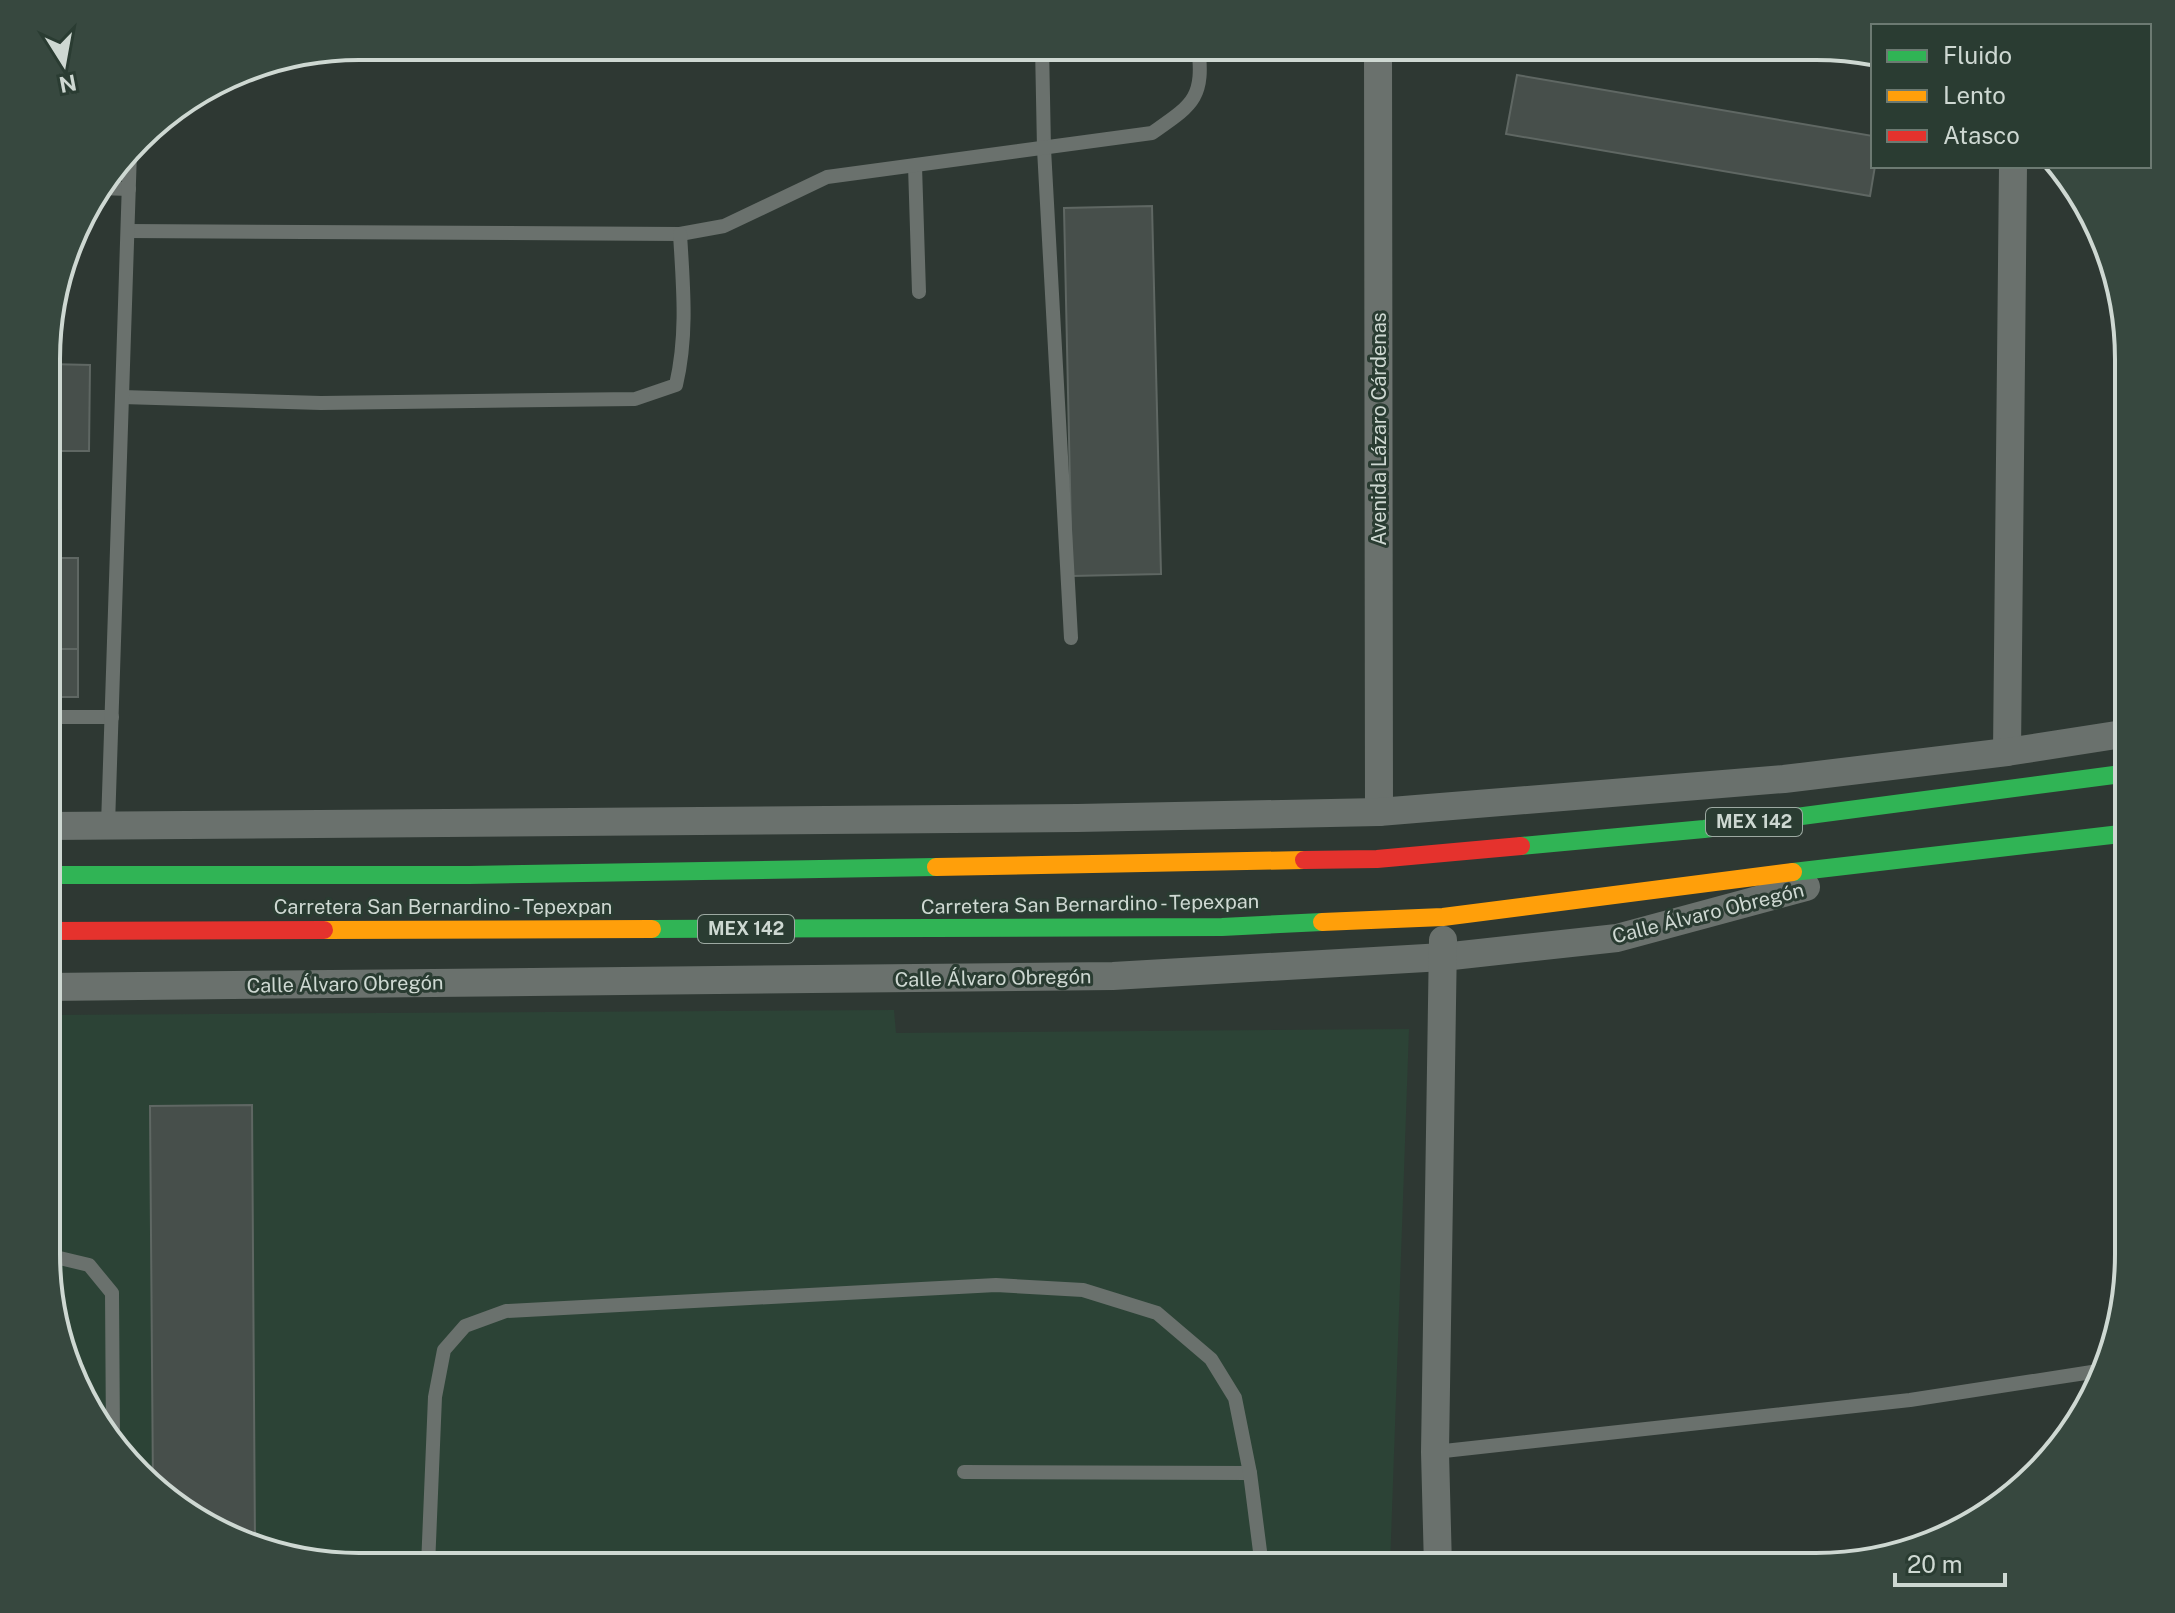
<svg xmlns="http://www.w3.org/2000/svg" width="2175" height="1613" font-family="'Public Sans',sans-serif">
  <style>
    .built { fill: #2c4336 }
    .building { fill: #474f4b; stroke: #5f6763; stroke-width: 2 }
    .lines { fill: none; stroke-linecap: round; stroke-linejoin: round }
    .lane { stroke: #6a716d; stroke-width: 14 }
    .street { stroke: #6a716d; stroke-width: 28 }
    .fast { stroke: #30b455; stroke-width: 18 }
    .slow { stroke: #ff9f0a; stroke-width: 18 }
    .jam { stroke: #e5322d; stroke-width: 18 }
    .labels { text-anchor: middle; stroke-width: 6; stroke-linejoin: round; paint-order: stroke }
    .shield { fill: #2a3c32; stroke: #9da9a2; stroke-width: 2 }
    .shield-label { font-size: 18px; font-weight: bold; fill: #ced8d2 }
    .street-label { font-size: 20px; fill: #ced8d2; stroke: #2a3c32 }
    .rim { fill: none; stroke: #ced8d2; stroke-width: 4 }
  </style>
  <rect width="100%" height="100%" fill="#2e3833"/>
  <path class="built" d="M894 1010 896 1033 1409 1029 1390 1567 339 1566 239 1543 153 1490 78 1393 47 1275V1015Z"/>
  <g class="building">
    <path d="M1517 75 1873 136V166H1875L1870 196 1506 134Z"/>
    <path d="M1152 206 1161 574 1072 576 1064 208Z"/>
    <path d="M49 364 90 365 89 451H48Z"/>
    <rect x="48" y="558" width="30" height="91"/>
    <rect x="48" y="649" width="30" height="48"/>
    <path d="M252 1105 255 1547 239 1543 153 1490 150 1106Z"/>
  </g>
  <g class="lines">
    <g class="lane">
      <path d="M1042 46 1044 149 1071 638"/>
      <path d="M915 166 919 292"/>
      <path d="M99 188 129 189"/>
      <path d="M128 231 680 234 724 226 827 177 1152 133C1192 105 1205 99 1198 46"/>
      <path d="M122 397 321 403 635 399 676 385C688 334 683 285 680 234"/>
      <path d="M48 717H112"/>
      <path d="M108 825 130 151"/>
      <path d="M47 1255 89 1265 112 1293 113 1438"/>
      <path d="M1435 1452 1910 1400 2092 1372"/>
      <path d="M964 1472 1250 1473"/>
      <path d="M428 1566 435 1397 444 1350 465 1326 506 1311 996 1285 1083 1290 1157 1313 1211 1359 1235 1398 1250 1473 1262 1567"/>
    </g>
    <g class="street">
      <path d="M1378 46 1379 812"/>
      <path d="M2007 752 2013 166"/>
      <path d="M48 826 1077 818 1379 812 1784 779 2007 752 2129 733"/>
      <path d="M47 987 1113 976 1443 957 1617 938 1806 887"/>
      <path d="M1438 1567 1435 1452 1443 940"/>
    </g>
    <g class="fast">
      <path d="M1521 846 1704 829 2129 773"/>
      <path d="M1793 872 2129 833"/>
      <path d="M48 875H469L936 867"/>
      <path d="M652 929 1222 927 1322 922"/>
    </g>
    <g class="slow">
      <path d="M936 867 1304 860"/>
      <path d="M1322 922 1443 917 1793 872"/>
      <path d="M324 930 652 929"/>
    </g>
    <g class="jam">
      <path d="M1304 860 1377 859 1521 846"/>
      <path d="M47 931 324 930"/>
    </g>
  </g>
  <g class="labels">
    <g class="shield">
      <rect x="1706" y="808" width="96" height="28" rx="6"/>
      <rect x="698" y="915" width="96" height="28" rx="6"/>
    </g>
    <g class="shield-label">
      <text x="1754" y="828">MEX 142</text>
      <text x="746" y="935">MEX 142</text>
    </g>
    <g class="street-label">
      <text transform="translate(1379 429) rotate(-90)" y="7">Avenida Lázaro Cárdenas</text>
      <text transform="translate(1090 904) rotate(-1)" y="7">Carretera San Bernardino - Tepexpan</text>
      <text x="443" y="914">Carretera San Bernardino - Tepexpan</text>
      <text transform="translate(1708 913) rotate(-14)" y="7">Calle Álvaro Obregón</text>
      <text transform="translate(993 978) rotate(-1)" y="7">Calle Álvaro Obregón</text>
      <text transform="translate(345 984) rotate(-1)" y="7">Calle Álvaro Obregón</text>
    </g>
  </g>
  <path d="M0 0H2175V1613H0ZM359 60H1816A299 299 0 0 1 2115 359V1254A299 299 0 0 1 1816 1553H359A299 299 0 0 1 60 1254V359A299 299 0 0 1 359 60Z" fill="#37483f" fill-rule="evenodd"/>
  <path class="rim" d="M359 60H1816A299 299 0 0 1 2115 359V1254A299 299 0 0 1 1816 1553H359A299 299 0 0 1 60 1254V359A299 299 0 0 1 359 60Z"/>
  <rect x="1871" y="24" width="280" height="144" fill="#2a3c32" stroke="#6c7a72" stroke-width="2"/>
  <rect x="1887" y="50" width="40" height="12" fill="#30b455" stroke="#6c7a72" stroke-width="2"/>
  <text x="1943" y="64" font-size="24" fill="#ced8d2">Fluido</text>
  <rect x="1887" y="90" width="40" height="12" fill="#ff9f0a" stroke="#6c7a72" stroke-width="2"/>
  <text x="1943" y="104" font-size="24" fill="#ced8d2">Lento</text>
  <rect x="1887" y="130" width="40" height="12" fill="#e5322d" stroke="#6c7a72" stroke-width="2"/>
  <text x="1943" y="144" font-size="24" fill="#ced8d2">Atasco</text>
  <g transform="translate(64 64) rotate(169)" stroke="#2a3c32" stroke-width="6" paint-order="stroke">
  <path d="M0-6L14 30L0 20L-14 30Z" fill="#ced8d2"/>
  <text y="-12" font-size="22" font-weight="bold" text-anchor="middle" fill="#ced8d2">N</text>
  </g>
  <path d="M1895 1573v12h110v-12" fill="none" stroke="#ced8d2" stroke-width="4"/>
  <text x="1907" y="1573" font-size="24" fill="#ced8d2" stroke="#2a3c32" stroke-width="6" paint-order="stroke">20 m</text>
</svg>
